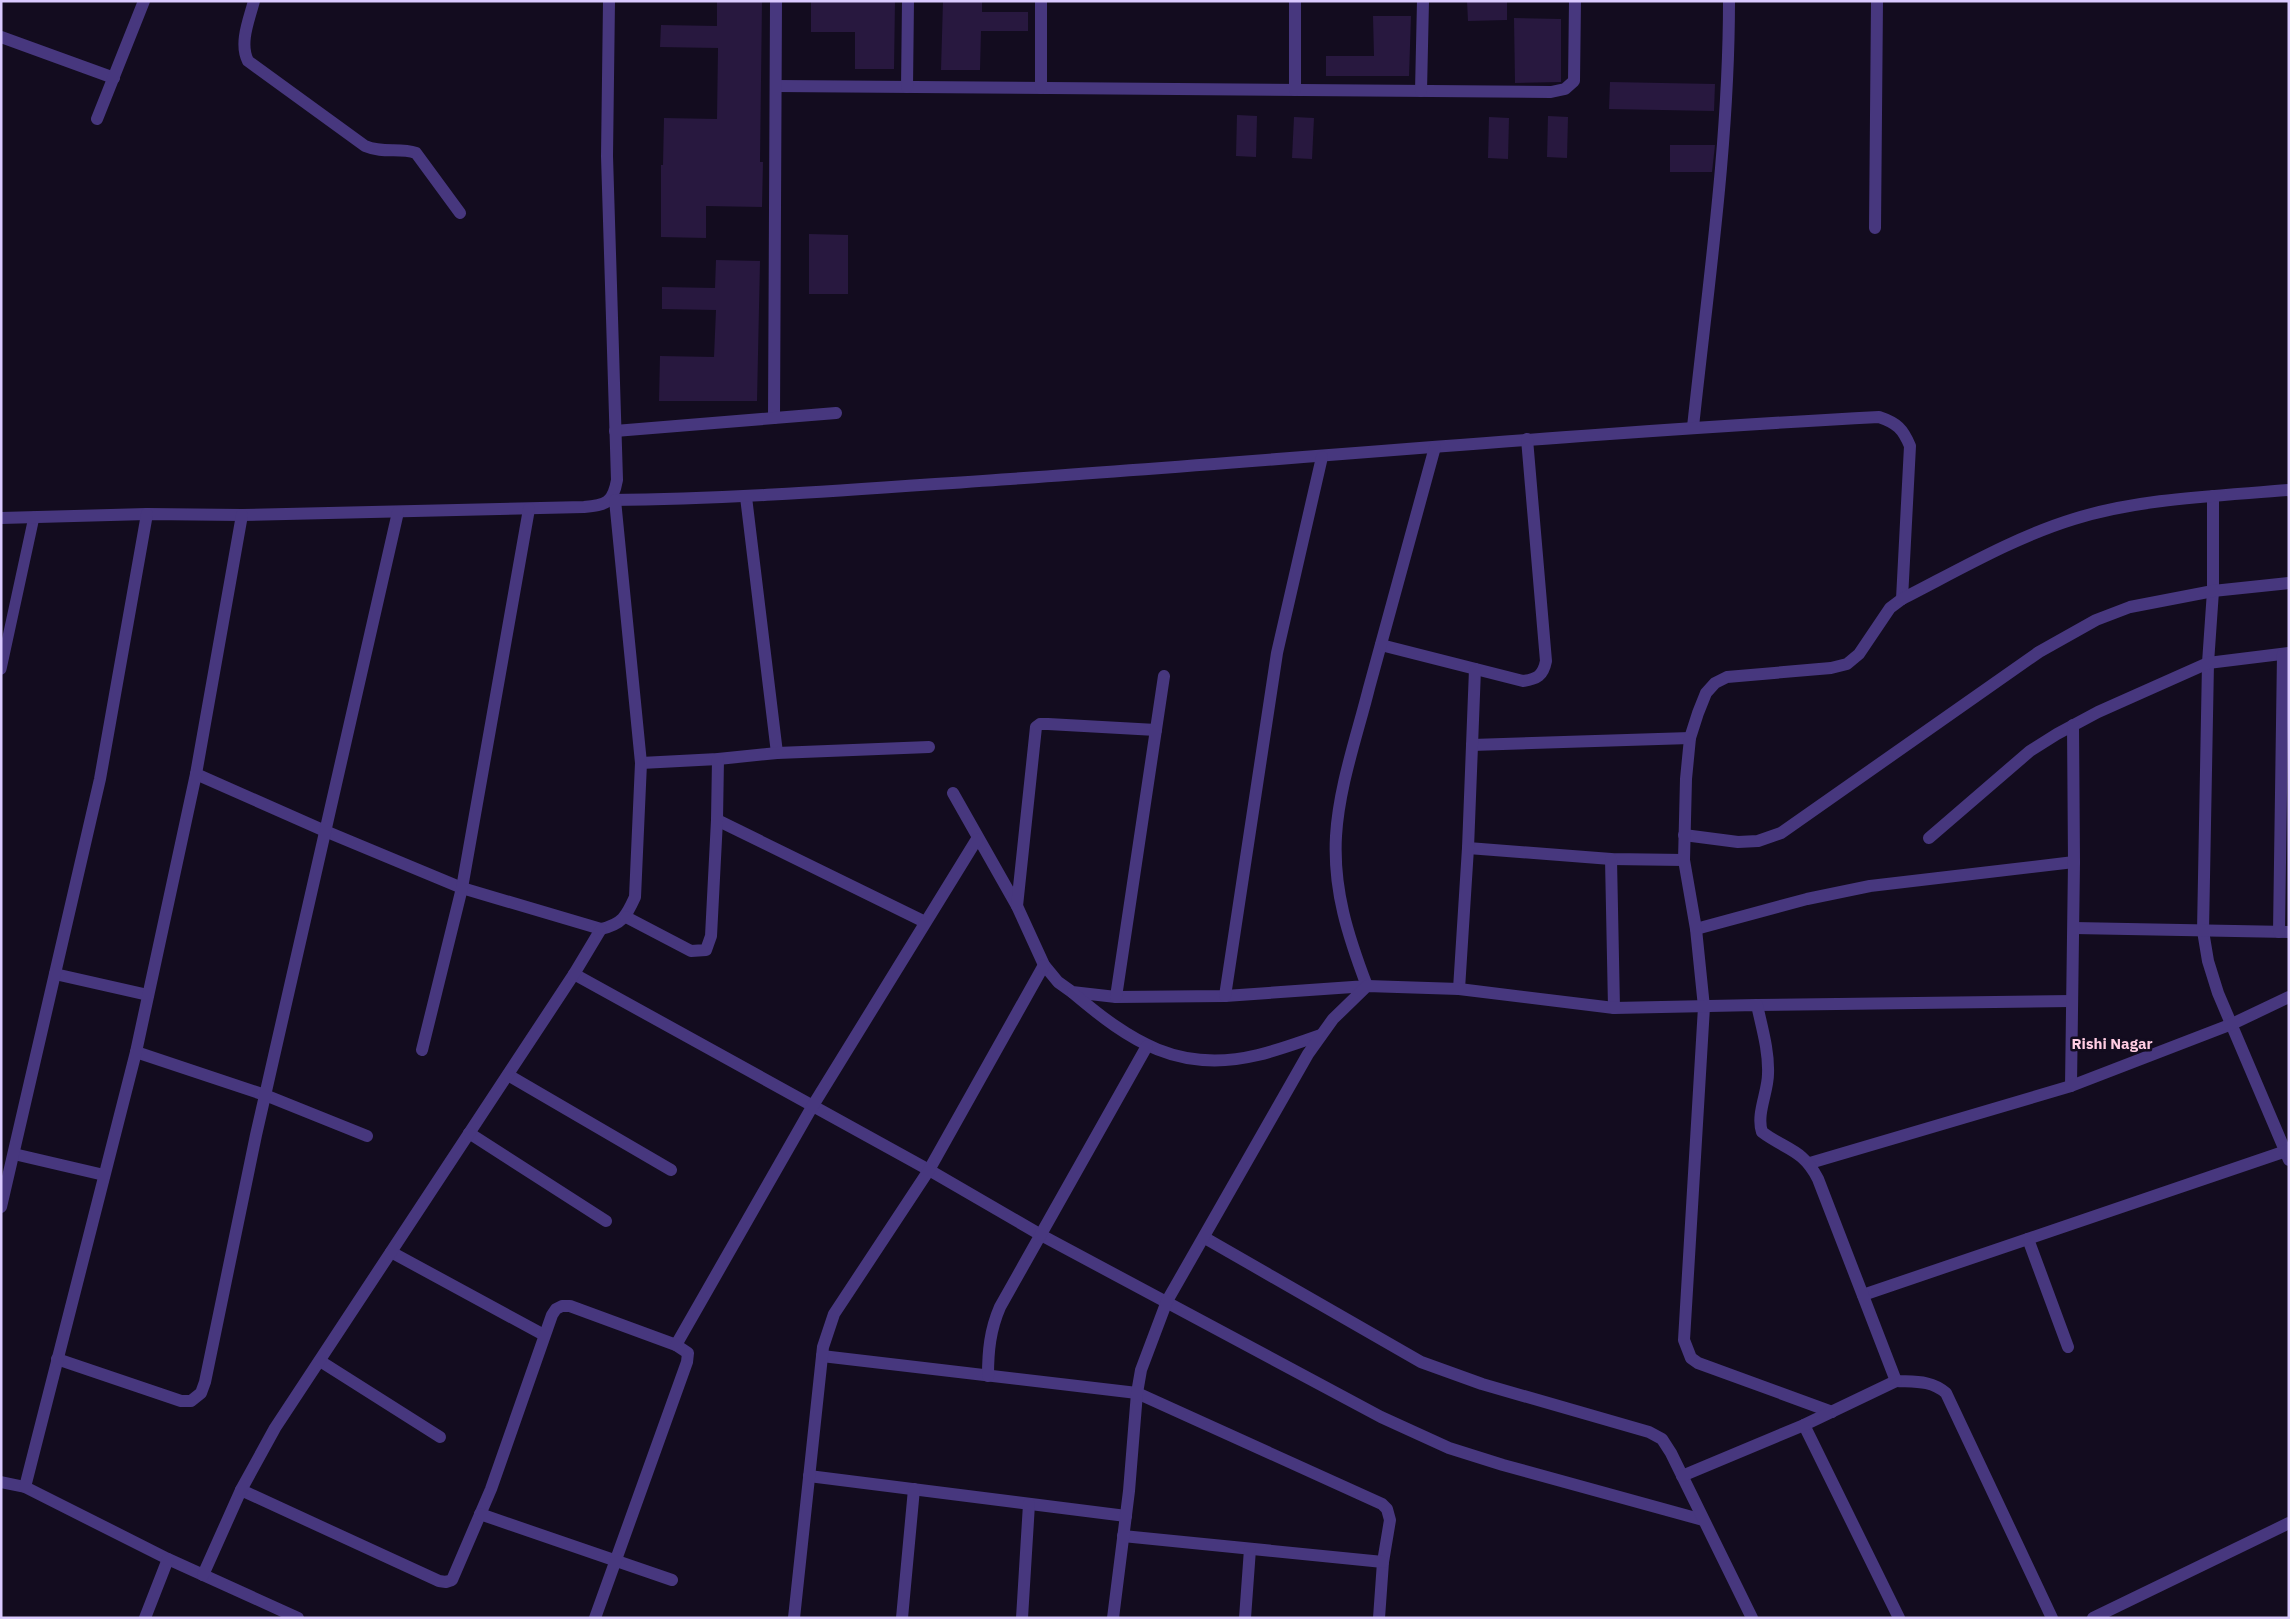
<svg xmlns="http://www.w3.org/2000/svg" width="2290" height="1619" font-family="'IBM Plex Sans',sans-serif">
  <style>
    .building { fill: #28183f }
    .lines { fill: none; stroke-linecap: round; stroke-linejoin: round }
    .service { stroke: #47377e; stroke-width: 11 }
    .minor { stroke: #47377e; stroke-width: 12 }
    .labels { text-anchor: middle; stroke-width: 5; stroke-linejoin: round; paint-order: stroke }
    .neighbourhood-label { font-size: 15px; font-weight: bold; fill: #ffcce2; stroke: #130c1f }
  </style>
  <rect width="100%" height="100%" fill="#130c1f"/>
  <g class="building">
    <path d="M717 1H762L760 162H763L762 207 706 206V238L661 237V165H663L664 118 717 119 718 48 660 47 661 25 717 26Z"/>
    <path d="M811 1H895L894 69H855V32H811Z"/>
    <path d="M943 1H982V12H1028V31H981L980 70H941Z"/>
    <path d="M1467 1H1507V20L1468 21Z"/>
    <path d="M1373 16H1411L1409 76H1326V56H1374Z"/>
    <path d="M1514 18 1561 19V82L1515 83Z"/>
    <path d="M1610 82 1715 84 1714 111 1609 109Z"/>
    <path d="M1237 115 1257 116 1256 157 1236 156Z"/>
    <path d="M1548 116 1568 117 1567 158 1547 157Z"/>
    <path d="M1294 117 1314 118 1312 159 1292 158Z"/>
    <path d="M1489 117 1509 118 1508 159 1488 158Z"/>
    <path d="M1670 145H1715L1712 172H1670Z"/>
    <path d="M809 234 848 235V294H809Z"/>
    <path d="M716 260 760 261 757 401H659L660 356 714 357 716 310 662 309V287L715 288Z"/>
  </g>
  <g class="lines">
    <path class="service" d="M1 669 34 517"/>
    <g class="minor">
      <path d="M254 1C249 20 239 43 248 61L365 146C384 154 399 147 416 153L460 213"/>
      <path d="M1 37 114 78"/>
      <path d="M776 86 1551 92 1565 89 1574 81 1575 1"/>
      <path d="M907 87 908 1"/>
      <path d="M1041 88V1"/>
      <path d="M1295 90V1"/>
      <path d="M1421 91 1423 1"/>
      <path d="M97 119 144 1"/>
      <path d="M1875 228 1877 1"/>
      <path d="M774 418 776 1"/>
      <path d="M1693 427C1708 286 1729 144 1729 1"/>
      <path d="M615 431 836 413"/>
      <path d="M2213 496V591L2208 663 2203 931 2208 961 2218 993 2289 1160"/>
      <path d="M746 497 777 753"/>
      <path d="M610 500C748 499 886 487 1024 478 1309 458 1594 432 1879 417 1897 423 1903 429 1910 446L1902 599"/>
      <path d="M1 518 147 514 242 515 584 507C606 505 613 503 617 480L607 156 609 1"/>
      <path d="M1381 645 1523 681C1537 679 1543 676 1546 661L1527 439"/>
      <path d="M1472 745 1690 738"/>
      <path d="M641 763 718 759 777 753 929 747"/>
      <path d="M196 774 325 831 462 888 601 929C622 924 626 917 635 897L641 763 615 500"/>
      <path d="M953 793 1017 906 1044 965 1058 982 1072 992 1116 997 1225 996 1367 986C1348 936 1333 890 1336 836 1339 786 1357 736 1369 688 1391 608 1413 528 1435 447"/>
      <path d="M717 820 925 922"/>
      <path d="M1684 835 1738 842 1758 841 1781 833 2039 652 2096 620 2130 607 2213 591 2289 583"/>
      <path d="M1929 838 2030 751 2057 734 2098 712 2208 663 2289 653"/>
      <path d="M1468 848 1611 859 1684 860"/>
      <path d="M1611 859 1614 1008"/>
      <path d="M1017 906 1036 727 1040 724H1048L1156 730"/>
      <path d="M626 917 691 951 706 950 711 936 717 820 718 759"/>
      <path d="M2074 928 2289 932"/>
      <path d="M1696 929 1807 899 1870 886 2074 862"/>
      <path d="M2279 932 2283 654"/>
      <path d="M55 974 148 995"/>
      <path d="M574 974 929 1170 1041 1235 1381 1417 1449 1448 1503 1465 1703 1520"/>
      <path d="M1459 989 1468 848 1475 669"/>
      <path d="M1073 993C1131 1042 1179 1074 1258 1055 1279 1050 1300 1042 1321 1035"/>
      <path d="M1225 996 1277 653 1322 457"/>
      <path d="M1116 997 1164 676"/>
      <path d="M1757 1005 2072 1001"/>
      <path d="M422 1050 462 888 529 509"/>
      <path d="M136 1052 265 1095 367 1136"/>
      <path d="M508 1075 671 1170"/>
      <path d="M2071 1086 2074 862 2073 725"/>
      <path d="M469 1133 606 1221"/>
      <path d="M14 1154 104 1175"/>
      <path d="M1810 1163 2071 1086 2232 1024 2289 997"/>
      <path d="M1 1207 100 779 147 514"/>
      <path d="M1205 1238 1421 1362 1482 1384 1649 1432 1662 1439 1671 1453 1752 1618"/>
      <path d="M2028 1239 2068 1347"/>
      <path d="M391 1252 544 1335"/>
      <path d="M1863 1295 2289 1150"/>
      <path d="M822 1356 1137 1393 1382 1504 1387 1509 1390 1520 1383 1562 1379 1618"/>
      <path d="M57 1359 181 1401H191L201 1393 205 1382 256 1135 398 512"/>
      <path d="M320 1361 440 1437"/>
      <path d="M988 1376C988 1351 990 1330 1000 1307L1147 1046"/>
      <path d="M1896 1381C1915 1382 1931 1380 1946 1393L2052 1618"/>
      <path d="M1832 1412 1698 1363 1691 1358 1684 1340 1704 1007 1696 929 1684 860 1686 779 1690 738 1698 713 1706 693 1715 683 1727 677 1831 668 1847 664 1859 654 1890 608 1902 599C1957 571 2015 537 2074 519 2141 498 2219 496 2289 490"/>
      <path d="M1804 1425 1899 1618"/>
      <path d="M809 1476 1126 1516"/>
      <path d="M1 1482 25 1487 168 1559 298 1618"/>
      <path d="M25 1487 136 1052 196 774 242 515"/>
      <path d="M241 1490 439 1581 446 1582 452 1580 491 1489 552 1315 556 1309 562 1306H570L676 1345 812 1107 977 839"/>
      <path d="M480 1514 672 1580"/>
      <path d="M1123 1536 1383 1562"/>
      <path d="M203 1575 241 1490 275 1428 574 974 601 929"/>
      <path d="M145 1618 168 1559"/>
      <path d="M595 1618 687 1362 688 1353 676 1345"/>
      <path d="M794 1618 823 1347 834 1314 929 1170 1044 965"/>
      <path d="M902 1618 914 1489"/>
      <path d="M1022 1618 1029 1504"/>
      <path d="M1113 1618 1129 1491 1137 1393 1141 1370 1167 1301 1308 1054 1333 1019 1367 986 1459 989 1614 1008 1757 1005C1762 1028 1769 1051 1768 1074 1768 1092 1756 1114 1762 1132 1786 1150 1803 1149 1818 1179L1896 1381 1804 1425 1682 1476"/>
      <path d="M1245 1618 1250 1549"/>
      <path d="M2093 1618 2289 1523"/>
    </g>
  </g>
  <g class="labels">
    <g class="neighbourhood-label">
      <text x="2112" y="1049">Rishi Nagar</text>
    </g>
  </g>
  <rect width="2290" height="1619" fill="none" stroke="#dacaff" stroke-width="5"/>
</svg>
